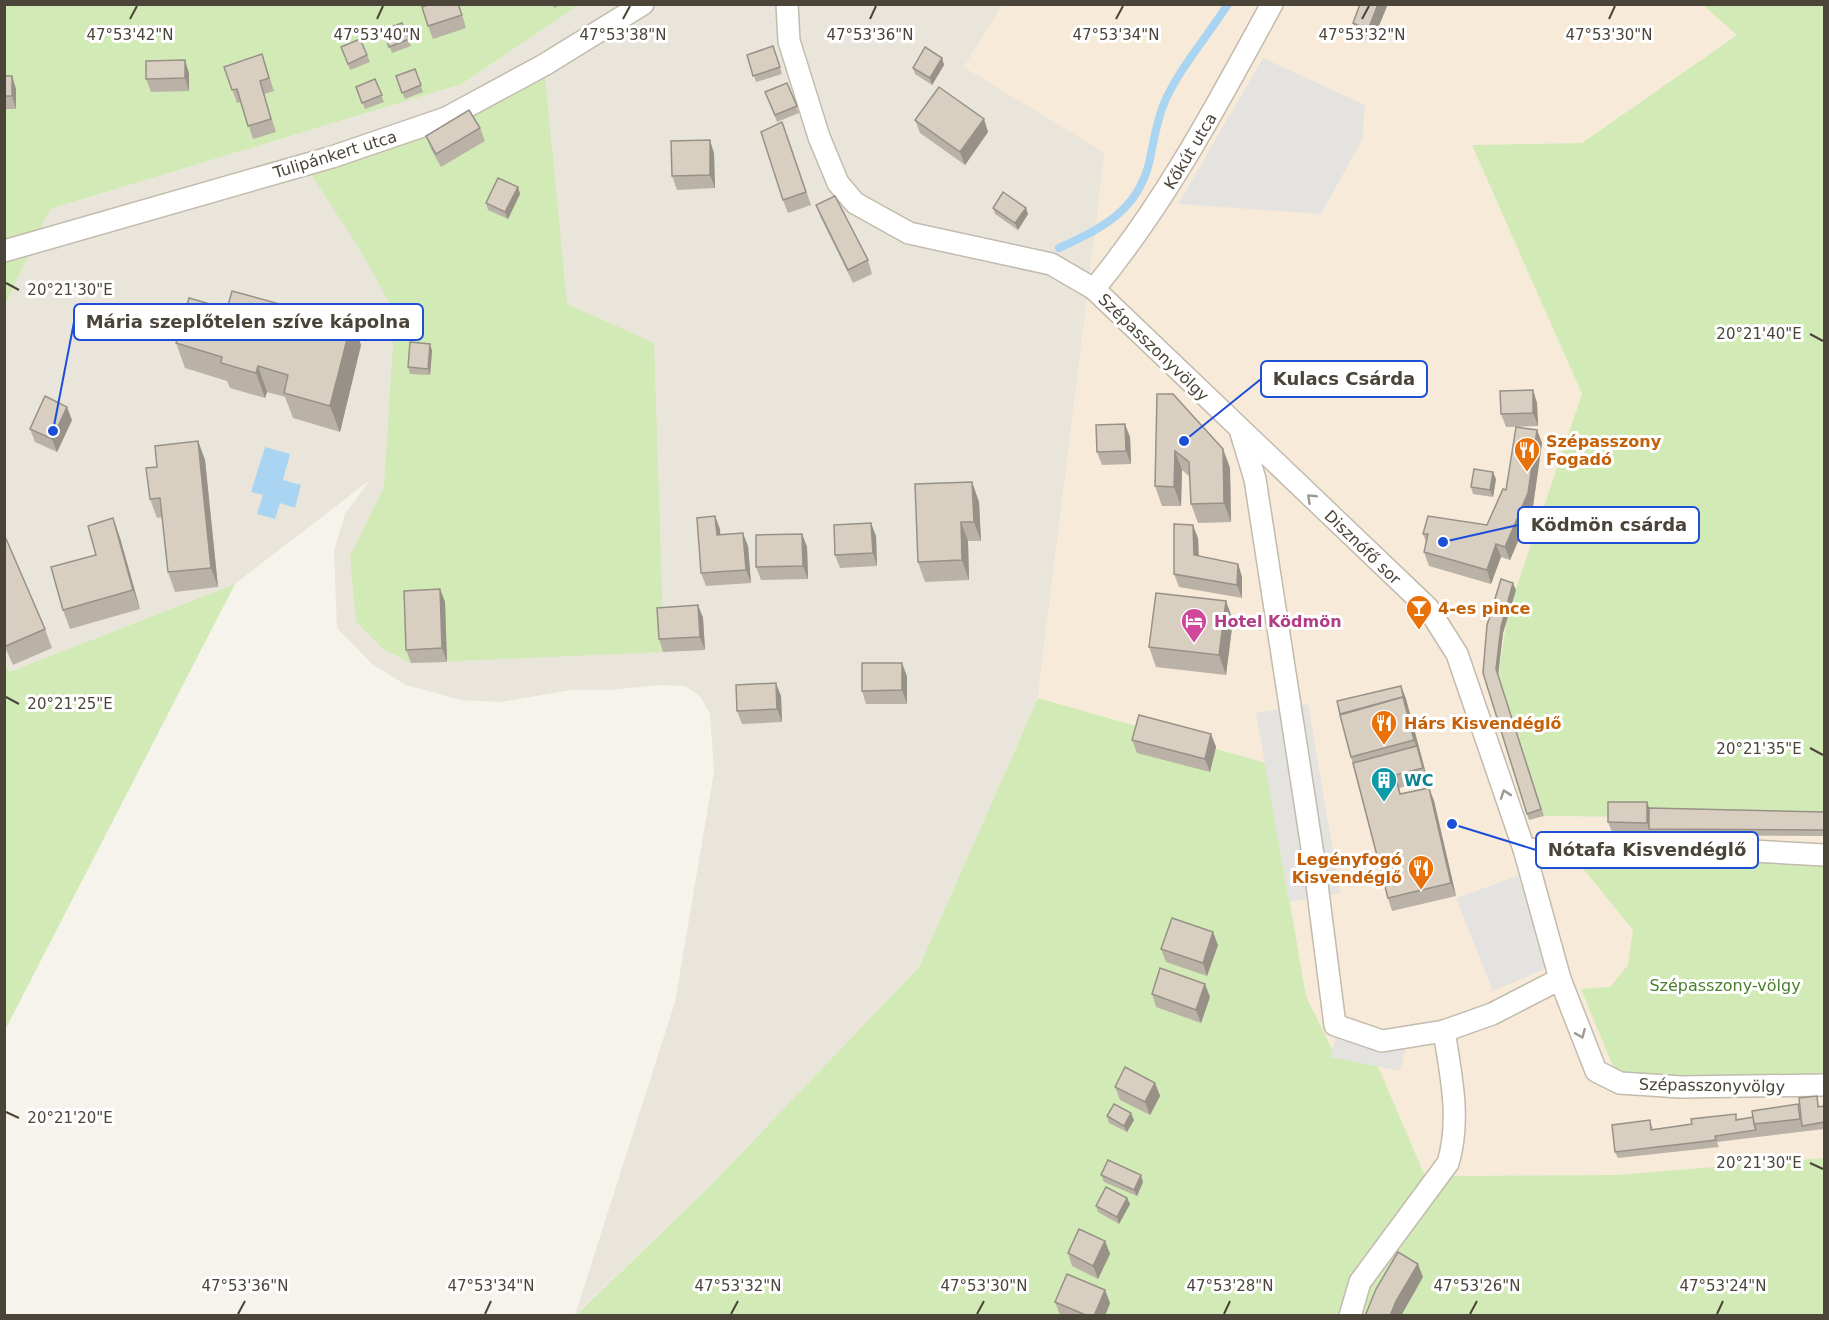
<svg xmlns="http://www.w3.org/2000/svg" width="1829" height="1320" font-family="'DejaVu Sans',sans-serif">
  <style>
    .residential { fill: #eae5da }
    .commercial { fill: #f7ead8 }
    .green { fill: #d2eab5 }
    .parking { fill: #e5e3e0 }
    .water { fill: #a9d4f2 }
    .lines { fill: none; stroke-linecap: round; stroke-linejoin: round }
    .stream { stroke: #a9d4f2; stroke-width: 8 }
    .minor-casing { stroke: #c2bbae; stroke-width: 24 }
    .minor { stroke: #fff; stroke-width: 21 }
    .wall { fill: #bab2a6 }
    .shaded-wall { fill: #979187 }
    .building { fill: #d8cfc1; stroke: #979187; stroke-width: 1.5 }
    .oneway { stroke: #9c9892 }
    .ticks { fill: none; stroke: #4b4439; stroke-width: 2 }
    .labels { text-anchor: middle; stroke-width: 6; stroke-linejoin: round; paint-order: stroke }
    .street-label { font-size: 16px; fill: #4b4439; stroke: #fff }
    .food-label { font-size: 16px; font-weight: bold; fill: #c56008; stroke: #fff; text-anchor: start }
    .hotel-label { font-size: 16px; font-weight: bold; fill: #b23c85; stroke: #fff; text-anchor: start }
    .culture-label { font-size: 16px; font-weight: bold; fill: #0d838f; stroke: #fff; text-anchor: start }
    .park-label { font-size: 16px; fill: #4a7f2a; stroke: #fff }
    .ticks-label { font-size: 15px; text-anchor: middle; fill: #4b4439; stroke: #fff; stroke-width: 6; stroke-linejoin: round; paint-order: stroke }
    .leader { fill: none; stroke: #1d4ed8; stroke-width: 2 }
    .callout-dot { fill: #1d4ed8; stroke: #fff; stroke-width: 2 }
    .callout { fill: #fff; stroke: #1d4ed8; stroke-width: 2 }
    .callout-label { font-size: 18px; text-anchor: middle; font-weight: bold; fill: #4b4439 }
  </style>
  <rect width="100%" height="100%" fill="#f6f3ec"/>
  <path class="residential" d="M579 5H1003L964 67 1105 152 1038 698 919 967 710 1186 575 1315 675 1002 714 772 710 714 700 696 685 686 659 685 610 690H571L501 702 461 700 406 685 372 664 337 628 334 551 345 514 370 480 235 584 9 672 5 662V306L50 209 462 84Z"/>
  <path class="commercial" d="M1003 4H1703L1738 34 1582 143 1472 145 1582 394 1508 612 1498 675 1544 816 1824 819V1158L1616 1175 1425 1176 1377 1064 1332 1049 1306 996 1266 763 1038 698 1105 153 964 67Z"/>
  <g class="green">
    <path d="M5 5H579L462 84 50 209 5 306Z"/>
    <path d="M1703 5H1824V819L1544 816 1498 675 1508 612 1582 394 1472 145 1582 143 1737 35Z"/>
    <path d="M544 65 567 304 654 343 664 652 411 663 383 649 356 622 350 556 384 487 395 312 354 240 305 165 332 157Z"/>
    <path d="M235 584 5 1030V662L9 672Z"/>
    <path d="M1038 698 1266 763 1306 996 1332 1049 1377 1064 1425 1176 1616 1175 1824 1158V1315L575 1316 710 1186 919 967Z"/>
    <path d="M1563 851 1824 855V1078L1620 1083 1581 989 1610 987 1628 965 1633 930 1586 872Z"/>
  </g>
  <g class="parking">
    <path d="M1263 58 1365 105 1362 140 1321 214 1178 204Z"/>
    <path d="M1308 704 1340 893 1289 902 1256 713Z"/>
    <path d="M1518 876 1547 968 1493 991 1456 898Z"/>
    <path d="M1336 1035 1405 1050 1400 1071 1331 1057Z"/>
  </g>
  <path class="water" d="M265 447 290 454 283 480 301 485 295 508 280 503 275 519 257 514 263 495 251 492Z"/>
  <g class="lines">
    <path class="stream" d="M1059 248C1100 229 1137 212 1149 163 1154 142 1156 121 1165 101 1181 66 1207 37 1228 4"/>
    <g class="minor-casing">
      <g id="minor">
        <path d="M787 4 789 41 819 137 838 183 855 203 909 233 1051 264 1094 289 1428 608 1457 654 1524 849 1560 979 1596 1071 1620 1083 1681 1087 1824 1085"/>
        <path d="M4 251 332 157 446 118 544 65 643 4"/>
        <path d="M1094 289C1166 202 1218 103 1272 4"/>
        <path d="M1241 433 1255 479 1314 861 1335 1025 1382 1041 1444 1031 1492 1014 1560 979"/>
        <path d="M1524 849 1563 851 1647 845 1824 855"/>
        <path d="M1350 1316 1360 1282 1448 1163C1461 1120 1451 1075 1444 1031"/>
      </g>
    </g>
    <use href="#minor" class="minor"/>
  </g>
  <g class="wall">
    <path d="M431 4H459L466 28 433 39 428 26Z"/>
    <path d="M553 4H565L554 8Z"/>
    <path d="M1360 4 1372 43 1357 36 1353 23Z"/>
    <path d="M402 23 411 46 392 53 383 30Z"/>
    <path d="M773 46 782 74 756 82 747 55Z"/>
    <path d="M341 47 367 55 370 62 350 70Z"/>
    <path d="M262 54 274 91 264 94 276 132 253 139 241 102 237 103 224 67Z"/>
    <path d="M942 58 944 65 932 85 915 74 913 68Z"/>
    <path d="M415 69 423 92 405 99 396 76Z"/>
    <path d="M189 73V91L151 92 146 79Z"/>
    <path d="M4 76H12L16 89V109H4Z"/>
    <path d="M375 79 384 102 365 109 356 87Z"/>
    <path d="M787 83 799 113 777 122 765 92Z"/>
    <path d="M984 119 988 132 965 165 920 133 915 120Z"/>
    <path d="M480 128 485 141 441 167 431 149 426 136Z"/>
    <path d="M787 135 811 205 788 213 783 200Z"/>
    <path d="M714 153 715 188 677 190 672 176Z"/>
    <path d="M518 187 520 194 508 219 488 210 486 203Z"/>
    <path d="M816 205 868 260 872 274 853 283 821 218Z"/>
    <path d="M993 208 1028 214 1018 230 995 214Z"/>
    <path d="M352 320 361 345 340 432 293 418 285 397 267 392 265 398 230 388 227 381 185 368 176 343 291 328 302 331Z"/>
    <path d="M430 344 432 351 430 375 410 374 408 367Z"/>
    <path d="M1533 390 1537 403 1538 426 1506 427 1501 414Z"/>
    <path d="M1157 394 1223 449 1230 468 1231 522 1198 523 1191 504 1190 477 1182 470 1181 506H1162L1155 486Z"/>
    <path d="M72 420 57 452 35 442 30 429Z"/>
    <path d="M1537 430 1542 443 1533 506 1510 560 1501 557 1491 584 1429 566 1424 552 1426 542 1423 534 1487 525 1506 490Z"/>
    <path d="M1130 437 1131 464 1102 465 1097 452Z"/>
    <path d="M198 441 205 460 218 587 175 592 168 572 162 517 157 518 150 499 157 467Z"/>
    <path d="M1496 479 1493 497 1473 494 1471 487Z"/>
    <path d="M972 482 979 502 981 541H968L969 580 925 582 918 562Z"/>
    <path d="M113 518 120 538 140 609 70 629 63 610 96 555Z"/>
    <path d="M720 529V535L748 546 751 583 706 586 701 573Z"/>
    <path d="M4 534 45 629 52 648 13 665 4 645Z"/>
    <path d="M802 534 807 547 808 579 761 580 756 567Z"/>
    <path d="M876 536 877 566 840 568 835 555Z"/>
    <path d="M1198 538 1199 556 1238 564 1242 577V598L1179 587 1174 574Z"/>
    <path d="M440 589 445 602 447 662 411 663 406 650Z"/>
    <path d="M1516 590 1503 633 1498 675 1544 816 1529 820 1483 673Z"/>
    <path d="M698 605 703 618 705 650 663 652 659 639Z"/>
    <path d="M1233 620 1226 675 1156 667 1149 647Z"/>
    <path d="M907 676V704H866L862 691Z"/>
    <path d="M1401 686 1406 699 1428 781 1399 788 1401 794 1429 788 1434 801 1456 896 1392 911 1388 898 1351 757Z"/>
    <path d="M781 696 782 722 742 724 737 711Z"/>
    <path d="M1211 734 1216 747 1210 772 1137 753 1132 740Z"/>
    <path d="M1647 802 1649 808 1824 812V836L1613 835 1608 822Z"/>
    <path d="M1218 945 1207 976 1166 962 1161 949Z"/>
    <path d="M1152 994 1210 997 1201 1023 1156 1007Z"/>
    <path d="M1155 1083 1160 1096 1150 1115 1120 1100 1115 1087Z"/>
    <path d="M1817 1096 1819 1107 1824 1106V1129L1717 1142 1719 1147 1618 1158 1615 1152 1650 1120 1653 1129 1753 1117 1798 1104 1800 1111Z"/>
    <path d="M1107 1116 1134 1120 1127 1132 1109 1123Z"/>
    <path d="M1101 1175 1143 1182 1137 1196 1104 1182Z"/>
    <path d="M1127 1198 1130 1204 1119 1224 1098 1212 1096 1206Z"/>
    <path d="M1105 1241 1110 1254 1098 1279 1072 1266 1068 1253Z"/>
    <path d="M1105 1290 1110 1303 1105 1316H1062L1060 1315 1055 1302Z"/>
  </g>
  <g class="shaded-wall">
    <path d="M1378 4H1388L1372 43 1368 30Z"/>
    <path d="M942 58 944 65 932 85 930 78Z"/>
    <path d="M185 60 189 73V91L185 78Z"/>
    <path d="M12 76 16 89V109L12 96Z"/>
    <path d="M984 119 988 132 965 165 960 152Z"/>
    <path d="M710 140 714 153 715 188 710 175Z"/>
    <path d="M518 187 520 194 508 219 505 212Z"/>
    <path d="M1026 208 1028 214 1018 230 1015 223Z"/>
    <path d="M283 305 292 331 277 324Z"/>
    <path d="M352 320 361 345 340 432 330 406Z"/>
    <path d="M430 344 432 351 430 375 428 369Z"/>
    <path d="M258 366 267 392 265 398 256 373Z"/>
    <path d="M1533 390 1537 403 1538 426 1533 413Z"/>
    <path d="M67 407 72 420 57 452 52 439Z"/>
    <path d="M1125 424 1130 437 1131 464 1126 451Z"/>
    <path d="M1537 430 1542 443 1533 506 1510 560 1505 547Z"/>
    <path d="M198 441 205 460 218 587 211 568Z"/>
    <path d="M1223 449 1230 468 1231 522 1224 503Z"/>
    <path d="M1175 451 1182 470 1181 506 1174 487Z"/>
    <path d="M1493 472 1496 479 1493 497 1490 490Z"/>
    <path d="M972 482 979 502 981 541 974 522Z"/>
    <path d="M715 516 720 529 721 548 717 535Z"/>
    <path d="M113 518 120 538 140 609 133 590Z"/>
    <path d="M961 522 968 541 969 580 962 560Z"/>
    <path d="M871 523 876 536 877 566 873 553Z"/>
    <path d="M1193 525 1198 538 1199 568 1194 555Z"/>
    <path d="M743 533 748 546 751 583 746 570Z"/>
    <path d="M802 534 807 547 808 579 803 566Z"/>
    <path d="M1496 544 1501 557 1491 584 1487 570Z"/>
    <path d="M1238 564 1242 577V598L1237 585Z"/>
    <path d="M1513 583 1516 590 1503 633 1498 675 1544 816 1496 669 1501 627Z"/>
    <path d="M440 589 445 602 447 662 442 648Z"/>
    <path d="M1226 601 1233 620 1226 675 1219 655Z"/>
    <path d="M698 605 703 618 705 650 700 637Z"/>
    <path d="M902 663 907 676V704L902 690Z"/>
    <path d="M776 683 781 696 782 722 777 709Z"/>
    <path d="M1401 686 1406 699 1428 781 1414 740 1403 697Z"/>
    <path d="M1211 734 1216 747 1210 772 1205 759Z"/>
    <path d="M1429 788 1434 801 1456 896 1451 883Z"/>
    <path d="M1647 802 1652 815 1649 829 1647 823Z"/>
    <path d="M1213 932 1218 945 1207 976 1203 963Z"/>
    <path d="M1205 984 1210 997 1201 1023 1196 1010Z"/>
    <path d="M1155 1083 1160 1096 1150 1115 1145 1102Z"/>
    <path d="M1131 1113 1134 1120 1127 1132 1124 1126Z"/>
    <path d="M1141 1175 1143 1182 1137 1196 1134 1190Z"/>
    <path d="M1127 1198 1130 1204 1119 1224 1117 1217Z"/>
    <path d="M1105 1241 1110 1254 1098 1279 1093 1266Z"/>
    <path d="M1418 1264 1423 1277 1401 1316H1390L1396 1301Z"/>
    <path d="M1105 1290 1110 1303 1105 1316H1094Z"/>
  </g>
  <g class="building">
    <path d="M431 4H458L462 15 428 26 422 7Z"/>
    <path d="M1360 4H1378L1368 30 1353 23Z"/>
    <path d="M402 23 409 39 389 47 383 30Z"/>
    <path d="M360 39 367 55 348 64 341 47Z"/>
    <path d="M773 46 780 67 753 76 747 55Z"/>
    <path d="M925 47 942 58 930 78 913 68Z"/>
    <path d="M262 54 269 78 260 81 271 119 248 126 237 89 232 90 224 67Z"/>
    <path d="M185 60V78L146 79V61Z"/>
    <path d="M415 69 421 85 402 93 396 76Z"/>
    <rect x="4" y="76" width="8" height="20"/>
    <path d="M375 79 382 95 362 103 356 87Z"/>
    <path d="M787 83 797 106 775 115 765 92Z"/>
    <path d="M939 87 984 119 960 152 915 120Z"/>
    <path d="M469 110 480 128 436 154 426 136Z"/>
    <path d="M782 122 806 192 783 200 761 132Z"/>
    <path d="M710 140V175L672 176 671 141Z"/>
    <path d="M498 178 518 187 505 212 486 203Z"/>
    <path d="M1003 192 1026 208 1015 223 993 208Z"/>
    <path d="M835 196 868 260 848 270 816 205Z"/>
    <path d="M232 291 283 305 277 324 302 331 308 309 352 320 330 406 284 393 288 375 258 366 256 373 221 363 222 357 176 343 189 298 227 309Z"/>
    <path d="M410 342 430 344 428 369 408 367Z"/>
    <path d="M1533 390V413L1501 414 1500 391Z"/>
    <path d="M1157 394H1173L1223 449 1224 503 1191 504 1189 462 1175 451 1174 487 1155 486Z"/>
    <path d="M45 396 67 407 52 439 30 429Z"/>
    <path d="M1125 424 1126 451 1097 452 1096 425Z"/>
    <path d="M1516 427 1537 430 1528 493 1505 547 1496 544 1487 570 1424 552 1428 534H1423L1428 516 1487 525 1503 489 1506 490Z"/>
    <path d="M198 441 211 568 168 572 160 498 150 499 146 468 157 467 155 446Z"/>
    <path d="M1474 469 1493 472 1490 490 1471 487Z"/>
    <path d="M972 482 974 522H961L962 560 918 562 915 484Z"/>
    <path d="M715 516 717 535 743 533 746 570 701 573 697 518Z"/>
    <path d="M113 518 133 590 63 610 51 567 96 555 88 526Z"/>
    <path d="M871 523 873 553 835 555 834 525Z"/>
    <path d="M1174 524 1193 525 1194 555 1238 564 1237 585 1174 574Z"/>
    <path d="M4 534 45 629 6 646 4 642Z"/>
    <path d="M802 534 803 566 756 567V535Z"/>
    <path d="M1501 579 1513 583 1501 627 1496 669 1541 809 1527 814 1483 673 1487 625Z"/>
    <path d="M440 589 442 648 406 650 404 591Z"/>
    <path d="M1156 593 1226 601 1219 655 1149 647Z"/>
    <path d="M698 605 700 637 659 639 657 608Z"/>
    <path d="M862 663H902V690L862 691Z"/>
    <path d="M776 683 777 709 737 711 736 685Z"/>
    <path d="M1401 686 1405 704 1403 697 1340 714 1337 701Z"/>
    <path d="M1403 697 1414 740 1351 757 1340 715Z"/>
    <path d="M1139 715 1211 734 1205 759 1132 740Z"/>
    <path d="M1417 746 1423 768 1395 775 1400 794 1429 788 1451 883 1388 898 1353 763Z"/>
    <path d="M1608 802H1647V823L1608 822Z"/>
    <path d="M1649 808 1824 812V830L1649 829Z"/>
    <path d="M1172 918 1213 932 1203 963 1161 949Z"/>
    <path d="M1160 968 1205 984 1196 1010 1152 994Z"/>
    <path d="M1125 1067 1155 1083 1145 1102 1115 1087Z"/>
    <path d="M1817 1096 1818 1107 1824 1106V1122L1802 1126 1799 1098Z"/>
    <path d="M1114 1104 1131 1113 1124 1126 1107 1116Z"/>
    <path d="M1798 1104 1800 1119 1754 1124 1752 1111Z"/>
    <path d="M1736 1114V1120L1753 1117 1754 1124 1756 1130 1715 1136 1716 1140 1615 1152 1612 1125 1650 1120 1651 1130 1692 1124 1691 1119Z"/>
    <path d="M1108 1160 1141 1175 1134 1190 1101 1175Z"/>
    <path d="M1106 1187 1127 1198 1117 1217 1096 1206Z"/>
    <path d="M1079 1229 1105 1241 1093 1266 1068 1253Z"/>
    <path d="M1398 1252 1418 1264 1396 1301 1390 1316H1365L1376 1289Z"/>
    <path d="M1067 1274 1105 1290 1094 1316H1088L1055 1302Z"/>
  </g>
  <defs><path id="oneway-chevron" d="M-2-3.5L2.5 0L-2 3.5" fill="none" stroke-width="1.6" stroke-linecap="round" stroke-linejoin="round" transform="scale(1.5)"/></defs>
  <g class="oneway">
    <use href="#oneway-chevron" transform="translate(1311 498) rotate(-136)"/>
    <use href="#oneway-chevron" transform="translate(1505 794) rotate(-109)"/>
    <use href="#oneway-chevron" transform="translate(1581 1034) rotate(68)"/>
  </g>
  <path class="ticks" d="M130 19 137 6M377 19 383 6M623 19 630 6M870 19 876 6M1116 19 1123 6M1362 19 1369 6M1609 19 1615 6M6 283 19 290M1810 334 1823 341M6 697 19 704M1810 748 1823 755M6 1112 19 1118M1810 1163 1823 1169M238 1314 245 1301M485 1314 491 1301M731 1314 738 1301M977 1314 984 1301M1224 1314 1230 1301M1470 1314 1477 1301M1717 1314 1723 1301"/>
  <defs>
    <g id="restaurant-pin" transform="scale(1.35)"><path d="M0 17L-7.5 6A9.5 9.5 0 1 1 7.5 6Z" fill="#e8710a" stroke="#fff"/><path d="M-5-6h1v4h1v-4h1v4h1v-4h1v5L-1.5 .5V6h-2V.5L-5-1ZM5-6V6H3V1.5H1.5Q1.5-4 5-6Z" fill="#fff"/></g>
    <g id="bar-pin" transform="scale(1.35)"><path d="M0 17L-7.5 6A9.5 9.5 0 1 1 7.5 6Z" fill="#e8710a" stroke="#fff"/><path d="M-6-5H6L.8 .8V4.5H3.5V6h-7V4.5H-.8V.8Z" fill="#fff"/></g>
    <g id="hotel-pin" transform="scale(1.35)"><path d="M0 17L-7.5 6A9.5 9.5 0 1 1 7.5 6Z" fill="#d1479c" stroke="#fff"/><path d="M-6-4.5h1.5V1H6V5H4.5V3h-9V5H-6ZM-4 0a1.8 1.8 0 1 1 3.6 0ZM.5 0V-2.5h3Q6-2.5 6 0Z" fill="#fff"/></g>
    <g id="building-pin" transform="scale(1.35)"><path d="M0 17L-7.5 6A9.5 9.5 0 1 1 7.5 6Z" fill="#0f9aa8" stroke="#fff"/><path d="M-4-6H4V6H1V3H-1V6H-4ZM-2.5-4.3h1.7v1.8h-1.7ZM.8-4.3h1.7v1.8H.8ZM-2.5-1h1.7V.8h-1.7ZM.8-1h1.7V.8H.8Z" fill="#fff"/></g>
  </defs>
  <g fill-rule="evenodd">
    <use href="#restaurant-pin" x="1527" y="450"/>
    <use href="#bar-pin" x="1419" y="608"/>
    <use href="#hotel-pin" x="1194" y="621"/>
    <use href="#restaurant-pin" x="1384" y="723"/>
    <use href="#building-pin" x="1384" y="780"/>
    <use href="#restaurant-pin" x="1421" y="868"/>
  </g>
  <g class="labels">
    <g class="street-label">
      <text transform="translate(1190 151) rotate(-59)" y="6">Kőkút utca</text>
      <text transform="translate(335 154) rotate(-17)" y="6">Tulipánkert utca</text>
      <text transform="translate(1154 347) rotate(44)" y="6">Szépasszonyvölgy</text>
      <text transform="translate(1363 547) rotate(44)" y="6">Disznófő sor</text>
      <text transform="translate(1712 1085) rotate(1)" y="6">Szépasszonyvölgy</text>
    </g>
    <g class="food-label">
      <text x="1546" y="447">Szépasszony<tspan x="1546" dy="18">Fogadó</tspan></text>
      <text x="1438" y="614">4-es pince</text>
      <text x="1404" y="729">Hárs Kisvendéglő</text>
      <text x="1402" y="865" text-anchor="end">Legényfogó<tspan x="1402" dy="18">Kisvendéglő</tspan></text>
    </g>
    <g class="hotel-label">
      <text x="1214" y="627">Hotel Ködmön</text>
    </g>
    <g class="culture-label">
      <text x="1404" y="786">WC</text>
    </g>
    <g class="park-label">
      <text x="1725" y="991">Szépasszony-völgy</text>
    </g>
  </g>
  <g class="ticks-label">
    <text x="130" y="40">47°53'42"N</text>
    <text x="377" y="40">47°53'40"N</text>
    <text x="623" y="40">47°53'38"N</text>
    <text x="870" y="40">47°53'36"N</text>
    <text x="1116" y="40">47°53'34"N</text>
    <text x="1362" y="40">47°53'32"N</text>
    <text x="1609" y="40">47°53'30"N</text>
    <text x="70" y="295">20°21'30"E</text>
    <text x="1759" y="339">20°21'40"E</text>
    <text x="70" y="709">20°21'25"E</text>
    <text x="1759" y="754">20°21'35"E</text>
    <text x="70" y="1123">20°21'20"E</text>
    <text x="1759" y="1168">20°21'30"E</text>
    <text x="245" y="1291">47°53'36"N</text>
    <text x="491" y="1291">47°53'34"N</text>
    <text x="738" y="1291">47°53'32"N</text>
    <text x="984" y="1291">47°53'30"N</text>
    <text x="1230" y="1291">47°53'28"N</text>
    <text x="1477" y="1291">47°53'26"N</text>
    <text x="1723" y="1291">47°53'24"N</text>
  </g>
  <path class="leader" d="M53 431L74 322M1184 441L1261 379M1443 542L1518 525M1452 824L1536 850"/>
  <g class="callout-dot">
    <circle cx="53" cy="431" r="6"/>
    <circle cx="1184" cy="441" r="6"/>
    <circle cx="1443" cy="542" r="6"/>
    <circle cx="1452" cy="824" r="6"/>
  </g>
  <g class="callout">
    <rect x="74" y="304" width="349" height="36" rx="6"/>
    <rect x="1261" y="361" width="166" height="36" rx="6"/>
    <rect x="1518" y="507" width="181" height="36" rx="6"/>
    <rect x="1536" y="832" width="222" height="36" rx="6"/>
  </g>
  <g class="callout-label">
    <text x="248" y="328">Mária szeplőtelen szíve kápolna</text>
    <text x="1344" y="385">Kulacs Csárda</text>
    <text x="1609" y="531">Ködmön csárda</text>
    <text x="1647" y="856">Nótafa Kisvendéglő</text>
  </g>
  <rect width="1829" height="1320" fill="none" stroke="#4b4439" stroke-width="12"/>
</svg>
